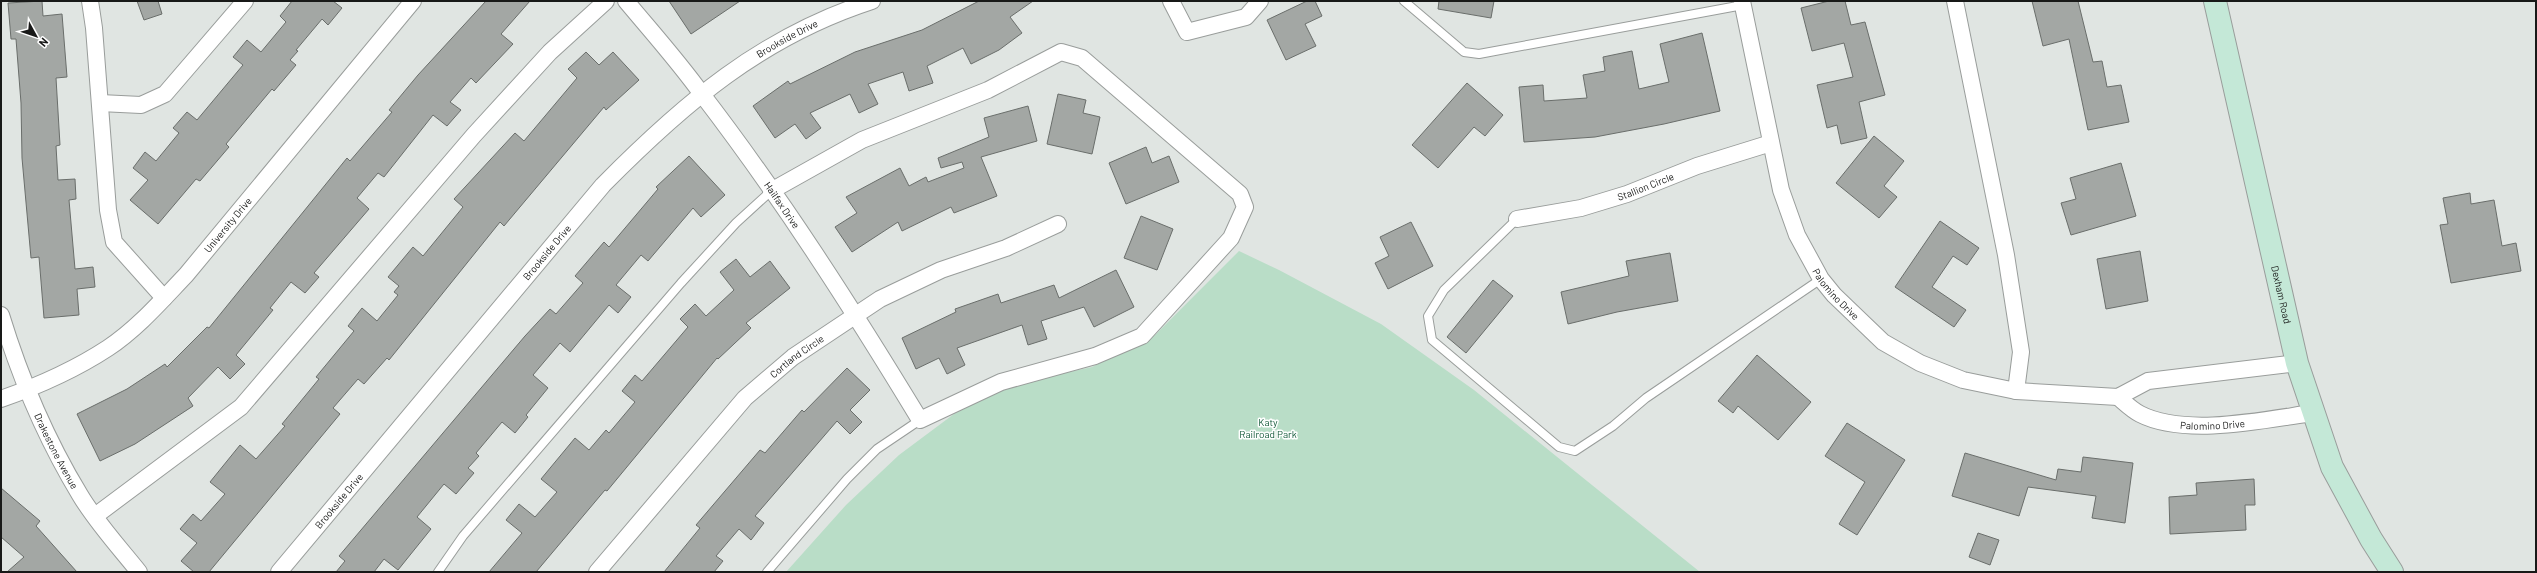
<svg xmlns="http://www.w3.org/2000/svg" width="2537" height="573" font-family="Barlow,sans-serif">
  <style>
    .green { fill: #b9ddc7 }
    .building { fill: #a3a7a4; stroke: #6a6e6b }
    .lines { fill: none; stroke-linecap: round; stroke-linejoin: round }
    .lane-casing { stroke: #999d9b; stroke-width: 10 }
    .street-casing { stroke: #999d9b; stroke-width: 18 }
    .secondary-casing { stroke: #999d9b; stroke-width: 24 }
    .lane { stroke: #fff; stroke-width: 8 }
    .street { stroke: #fff; stroke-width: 16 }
    .secondary { stroke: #c4e8d7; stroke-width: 22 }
    .labels { text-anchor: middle; stroke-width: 3; stroke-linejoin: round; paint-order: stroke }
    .street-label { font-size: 10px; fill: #181918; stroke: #fff }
    .park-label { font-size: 10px; fill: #155b3b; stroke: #fff }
  </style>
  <rect width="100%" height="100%" fill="#e0e5e2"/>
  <path class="green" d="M1239 251 1279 270 1381 324 1474 390 1700 572H786L846 505 899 455 954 414 1006 386 1092 367 1155 335Z"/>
  <g class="building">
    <path d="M42 1 43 16 62 14 67 77 56 78 60 145 56 146 58 180 75 179 76 199 69 200 75 269 93 267 95 287 77 289 79 315 44 318 39 257 31 258 22 158 21 103 16 39H11L8 3Z"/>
    <path d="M137 1H158L162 14 144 20Z"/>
    <path d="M292 1H333L342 8 328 25 322 19 296 50 298 51 290 60 296 65 274 91 272 89 226 144 229 147 200 181 196 179 158 224 130 200 148 180 133 168 145 152 156 161 179 133 173 128 187 112 197 120 243 65 233 57 247 40 261 52 286 22 280 16Z"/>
    <path d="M486 1H530L501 34 513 44 476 83 471 78 450 102 461 110 447 126 433 115 384 177 378 173 357 198 369 209 314 273 319 277 305 293 291 282 270 308 273 310 236 355 245 364 230 379 218 367 188 398 193 406 135 444 100 461 77 414 127 389 165 364 167 367 207 327 209 328 347 158 350 161 392 112 389 110 418 75Z"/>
    <path d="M669 1H740L691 34Z"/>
    <path d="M979 1H1033L1010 17 1022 33 999 50 971 64 963 48 927 66 933 83 909 91 903 72 868 84 878 104 859 113 850 94 810 113 821 128 806 139 795 124 775 138 753 106 788 81 790 84 855 52 922 30Z"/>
    <path d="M1307 1H1315L1322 16 1305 24 1316 46 1286 60 1267 20Z"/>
    <path d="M1439 1H1494L1491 18 1438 9Z"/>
    <path d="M1829 1H1845L1851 25 1865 22 1885 95 1859 102 1867 138 1841 144 1837 125 1827 128 1817 85 1853 77 1844 43 1812 51 1801 8Z"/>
    <path d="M2032 1H2078L2093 62 2102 61 2107 87 2121 85 2129 122 2088 130 2069 39 2043 46Z"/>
    <path d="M1702 33 1720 111 1664 124 1595 137 1524 142 1519 87 1543 85 1544 101 1587 98 1583 75 1605 71 1603 57 1632 51 1639 89 1669 82 1660 44Z"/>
    <path d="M586 52 599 65 613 52 639 80 606 110 604 107 504 226 500 222 389 360 387 358 364 384 358 379 333 408 340 414 209 572H194L181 561 197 543 180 529 193 514 201 521 225 494 210 482 240 445 256 459 285 426 282 424 319 379 316 377 354 331 348 326 362 308 377 321 398 295 394 292 399 286 388 277 413 247 423 256 463 207 454 199 515 133 524 141 577 78 568 69Z"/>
    <path d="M1467 83 1503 115 1485 136 1474 127 1438 168 1412 145Z"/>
    <path d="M1058 94 1086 100 1083 113 1100 117 1092 154 1047 144Z"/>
    <path d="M1028 106 1037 141 981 157 997 196 954 213 951 207 902 231 898 222 852 252 835 227 857 213 846 197 900 168 909 186 926 177 928 182 964 168 962 162 941 168 938 158 989 137 984 118Z"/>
    <path d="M1874 136 1904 161 1884 186 1897 197 1879 218 1836 183Z"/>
    <path d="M1146 147 1152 163 1169 156 1179 182 1126 204 1109 163Z"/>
    <path d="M689 156 725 195 701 217 693 208 648 261 641 255 616 285 631 297 618 313 609 305 570 352 560 343 533 375 548 388 526 415 528 417 515 433 502 422 476 453 479 456 468 468 474 473 456 494 444 484 417 517 431 529 398 570 384 559 374 572H336L345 561 339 556 525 336 550 309 556 314 583 283 575 276 604 242 609 247 658 189 656 187Z"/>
    <path d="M2121 163 2136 216 2071 235 2061 203 2076 199 2070 178Z"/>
    <path d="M2470 193 2471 204 2494 200 2502 246 2516 243 2521 271 2451 283 2440 225 2448 224 2443 198Z"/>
    <path d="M1141 216 1173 229 1157 270 1124 258Z"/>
    <path d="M1940 221 1979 248 1967 265 1953 256 1932 287 1966 310 1954 327 1895 287Z"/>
    <path d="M1411 222 1433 266 1388 289 1375 263 1389 256 1380 237Z"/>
    <path d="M2140 251 2148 301 2106 309 2097 259Z"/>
    <path d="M1670 253 1678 301 1617 312 1568 324 1561 292 1629 276 1626 261Z"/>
    <path d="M736 259 750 277 770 261 790 288 746 323 751 328 718 359 717 358 607 491 605 490 536 572H489L522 533 506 520 519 504 535 517 557 492 541 479 575 438 589 450 606 430 609 433 635 402 622 391 635 375 642 381 688 327 680 319 695 304 706 316 734 290 720 272Z"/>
    <path d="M1116 270 1134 307 1094 327 1084 307 1041 321 1047 339 1028 345 1022 325 957 348 965 365 947 374 939 358 916 369 902 338 956 312 955 309 998 294 1001 303 1054 285 1059 298Z"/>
    <path d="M1493 280 1513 296 1466 353 1447 337Z"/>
    <path d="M1757 355 1811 402 1778 440 1738 406 1733 413 1718 401Z"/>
    <path d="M847 368 870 390 850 410 862 422 850 434 837 421 755 516 764 523 751 540 739 529 716 556 723 561 714 572H664L700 528 696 525 760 450 765 453 802 410 804 412Z"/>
    <path d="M1847 423 1905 460 1857 535 1839 524 1865 482 1825 456Z"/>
    <path d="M1965 453 2056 480 2058 469 2081 472 2083 457 2133 463 2125 523 2092 518 2096 496 2028 487 2019 516 1952 496Z"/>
    <path d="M2254 479 2255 505H2245L2246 530 2170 534 2169 497 2197 495 2196 483Z"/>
    <path d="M1 488 40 521 36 526 77 572H7L24 557 1 537Z"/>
    <path d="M1978 533 1999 540 1990 565 1969 557Z"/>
  </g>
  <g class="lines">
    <g class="lane-casing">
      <g id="lane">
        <path d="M1404 1 1464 52 1479 54 1743 5"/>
        <path d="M1517 219 1444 290 1428 316 1432 340 1559 447 1575 451 1613 426 1646 398 1821 279"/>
        <path d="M438 572 463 536 681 283 736 223 771 191"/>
        <path d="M767 572 847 479 877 449 920 420"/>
      </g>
    </g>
    <g class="street-casing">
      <g id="street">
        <path d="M90 1 94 28 108 210 114 242 164 298"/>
        <path id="s1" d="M626 1C651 31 678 61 701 93 781 197 852 308 920 420L1001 382 1095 356 1142 336 1231 238 1245 207 1240 194 1082 58 1061 52 988 90 862 140 771 191"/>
        <path d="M1171 1 1187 32 1246 17 1260 1"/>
        <path id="s2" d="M1742 1 1781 190 1797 235 1821 279 1834 295 1883 342 1920 363 1963 380 2016 391 2118 397 2148 381 2297 363"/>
        <path d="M1955 1 2006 255 2021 352 2016 391"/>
        <path d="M100 103 141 105 165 94 245 1"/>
        <path id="s3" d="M1517 219 1581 208 1627 194 1697 166 1771 143"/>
        <path id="s4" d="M1 315C20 377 46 439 80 495 96 522 119 547 139 572"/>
        <path id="s5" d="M2118 397C2125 403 2132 410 2140 414 2185 437 2264 420 2312 413"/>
        <path id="s6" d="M1 399C38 386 76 369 108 348 138 328 162 300 186 275L413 1"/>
        <path d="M95 516 241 407 474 135 550 52 606 1"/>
        <path id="s7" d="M279 572 603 185C684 103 761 37 872 1"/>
        <path id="s8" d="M597 572 745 398 793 357 880 299 941 270 1006 248 1058 224"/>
      </g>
    </g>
    <g class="secondary-casing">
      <g id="secondary">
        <path id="s9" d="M2215 1 2297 363 2332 467 2371 539 2392 572"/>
      </g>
    </g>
    <use href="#lane" class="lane"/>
    <use href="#street" class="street"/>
    <use href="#secondary" class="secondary"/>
  </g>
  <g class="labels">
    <g class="street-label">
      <text dy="4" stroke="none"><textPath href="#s7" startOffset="741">Brookside Drive</textPath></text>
      <text dy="4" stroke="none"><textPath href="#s3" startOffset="133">Stallion Circle</textPath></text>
      <text dy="4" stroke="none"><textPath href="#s1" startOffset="257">Hailfax Drive</textPath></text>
      <text dy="4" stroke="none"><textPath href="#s6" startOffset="291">University Drive</textPath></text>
      <text dy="4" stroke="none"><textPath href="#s7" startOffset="417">Brookside Drive</textPath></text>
      <text dy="4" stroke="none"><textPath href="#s2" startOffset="312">Palomino Drive</textPath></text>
      <text dy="4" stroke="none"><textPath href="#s9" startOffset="301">Dexham Road</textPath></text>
      <text dy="4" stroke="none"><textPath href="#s8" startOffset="295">Cortland Circle</textPath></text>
      <text dy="4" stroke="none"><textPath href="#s5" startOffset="102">Palomino Drive</textPath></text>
      <text dy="4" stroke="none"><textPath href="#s4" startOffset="147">Drakestone Avenue</textPath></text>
      <text dy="4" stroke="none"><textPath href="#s7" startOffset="93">Brookside Drive</textPath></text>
    </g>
    <g class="park-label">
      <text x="1268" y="426">Katy<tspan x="1268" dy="12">Railroad Park</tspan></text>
    </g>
  </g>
  <rect width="2537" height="573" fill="none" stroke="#181918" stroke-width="4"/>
  <g transform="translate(36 36) rotate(130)" stroke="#ffffff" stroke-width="3" paint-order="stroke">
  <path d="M0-3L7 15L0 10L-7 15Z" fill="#181918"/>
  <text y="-6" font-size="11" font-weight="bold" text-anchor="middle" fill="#181918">N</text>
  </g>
</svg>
